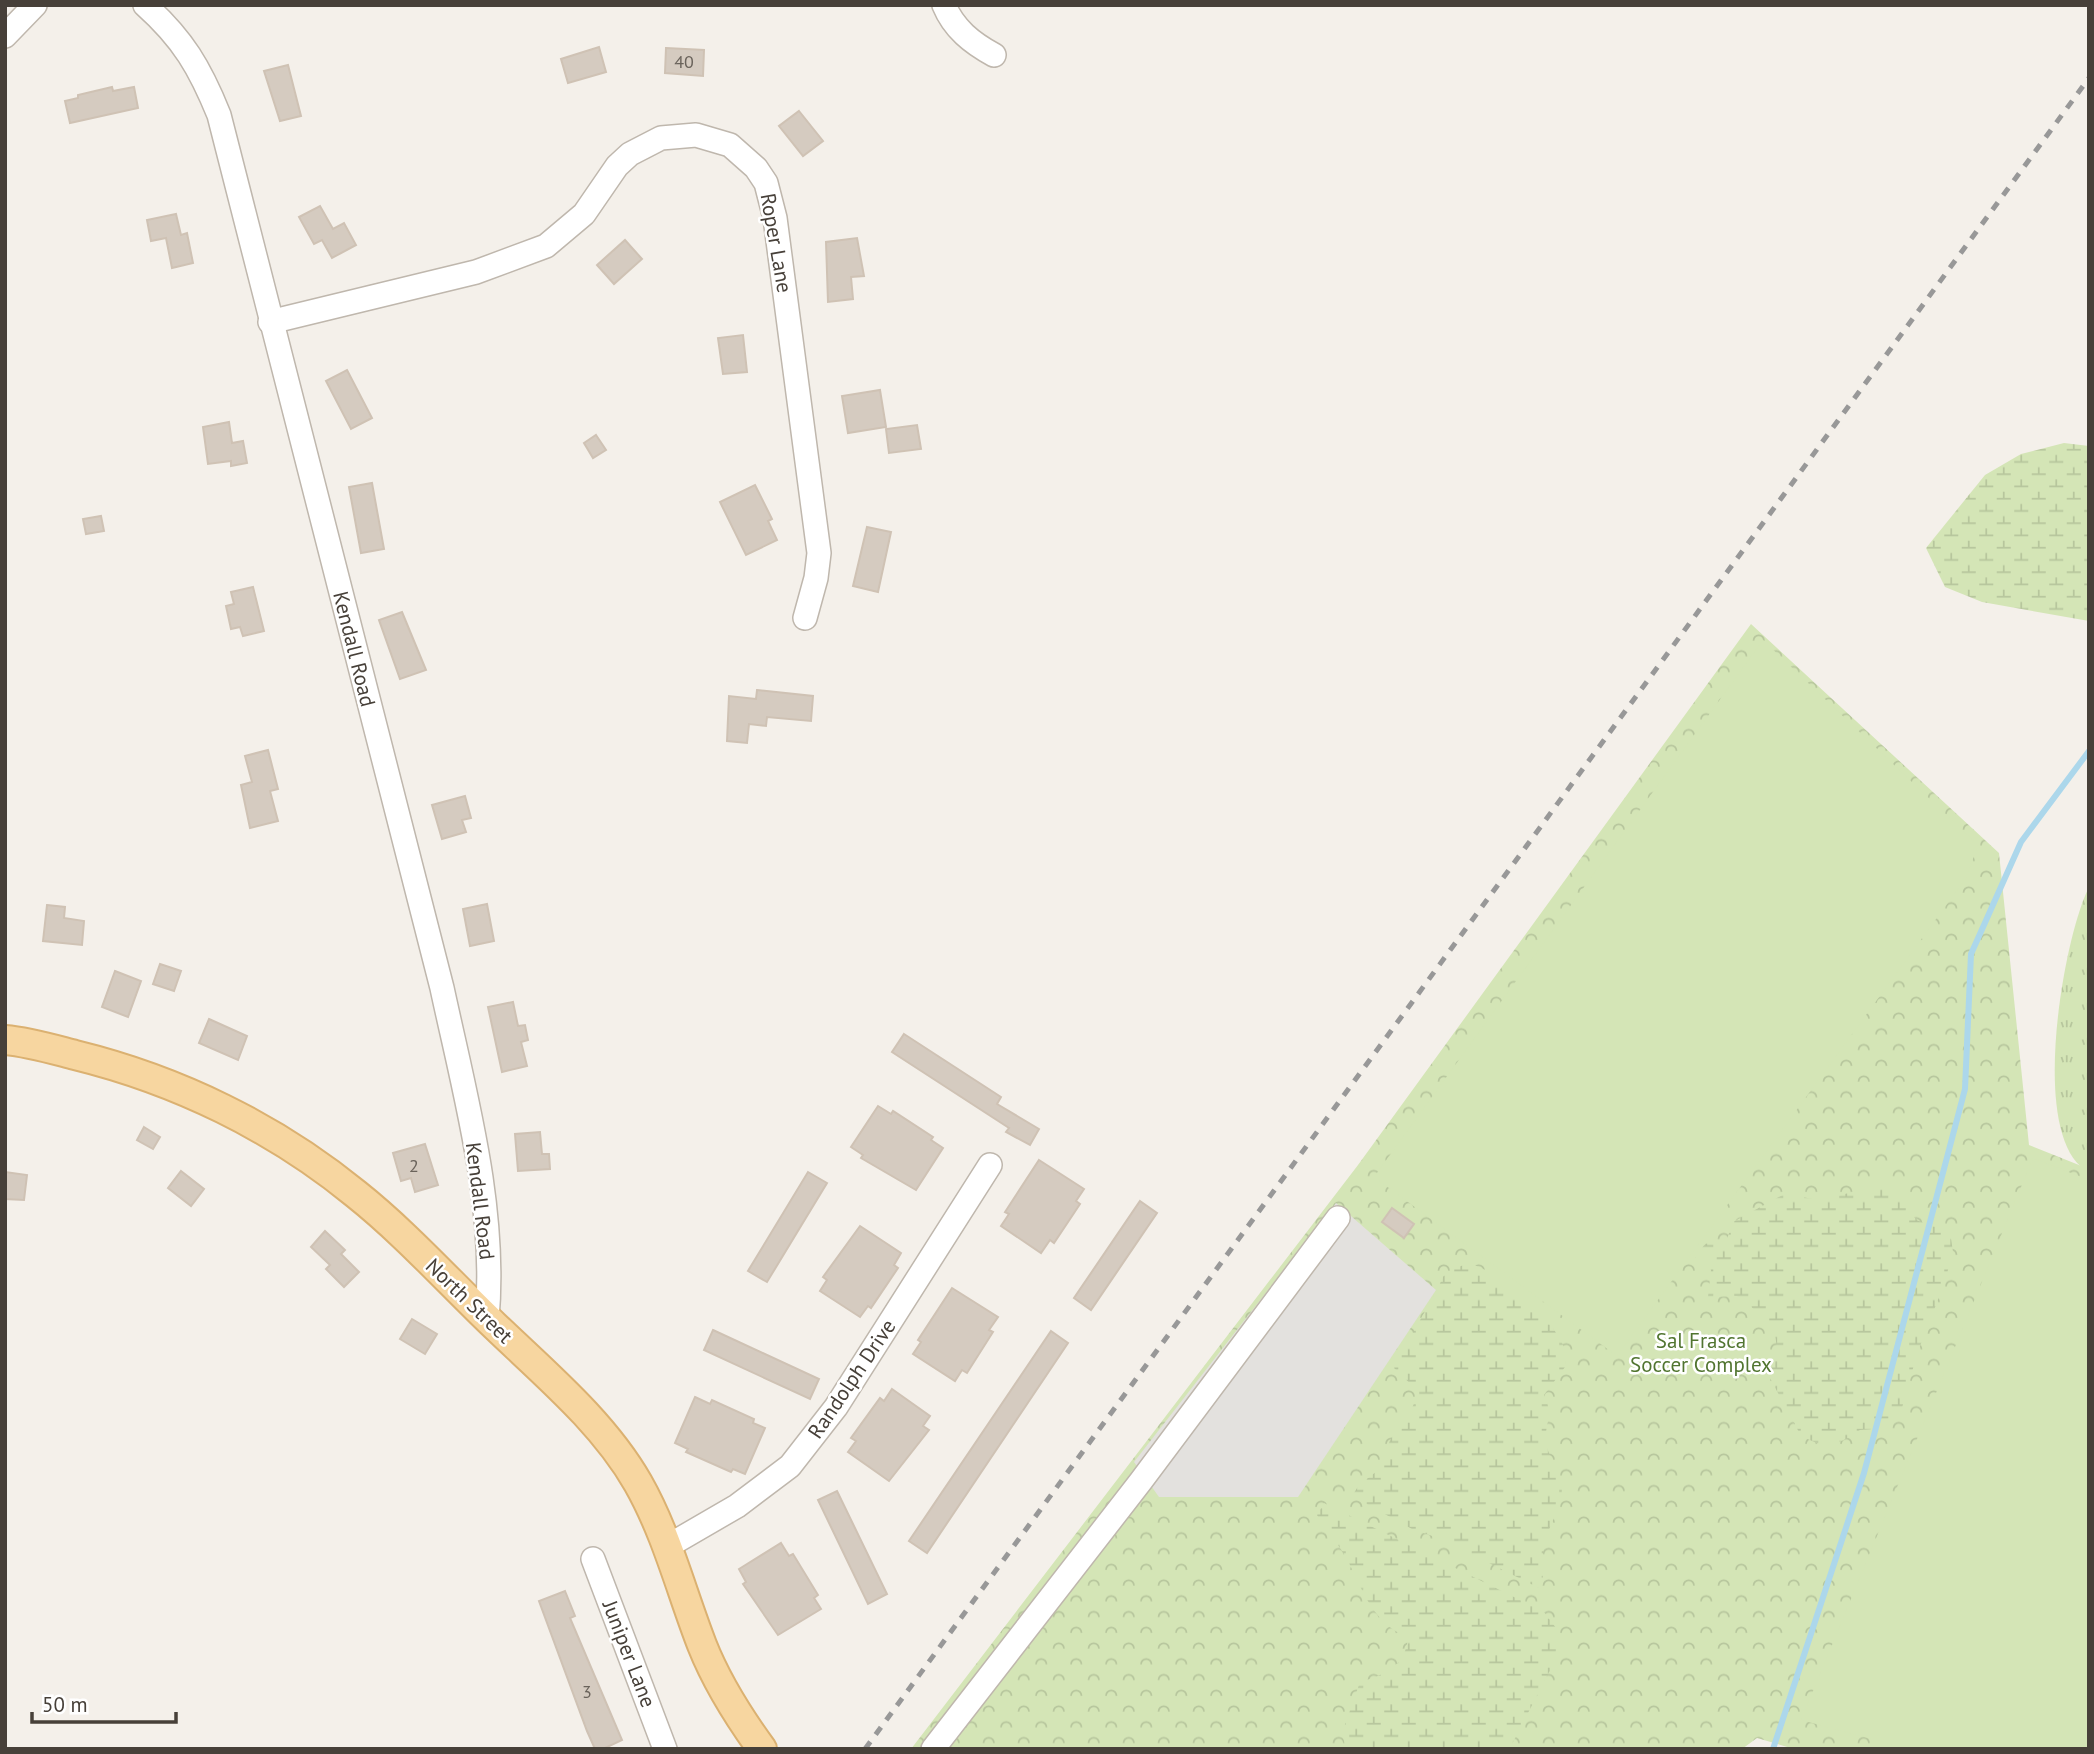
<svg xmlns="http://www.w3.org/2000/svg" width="2094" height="1754" font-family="'PT Sans',sans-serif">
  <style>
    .grass { fill: url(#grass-tufts) }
    .forest { fill: url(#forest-crowns) }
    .wetland { fill: url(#wetland-marsh) }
    .pitch { fill: #d4e5b6 }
    .parking { fill: #e3e1de }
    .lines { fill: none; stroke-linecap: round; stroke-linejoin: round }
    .stream { stroke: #acd7eb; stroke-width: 6 }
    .building { fill: #d5cbc0; stroke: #cfc2b4; stroke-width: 2 }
    .minor-casing { stroke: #bfb7ad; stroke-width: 26 }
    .major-casing { stroke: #dbb171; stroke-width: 32 }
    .minor { stroke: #fff; stroke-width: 23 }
    .major { stroke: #f7d6a0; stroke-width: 28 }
    .rail { stroke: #989898; stroke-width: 5; stroke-dasharray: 9 9; stroke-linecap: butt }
    .labels { text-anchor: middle; stroke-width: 5; stroke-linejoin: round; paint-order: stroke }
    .number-label { font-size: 18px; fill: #6a635b }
    .street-label { font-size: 21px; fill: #474039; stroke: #fff }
    .park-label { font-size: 21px; fill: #517530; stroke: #fff }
  </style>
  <defs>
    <pattern id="grass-tufts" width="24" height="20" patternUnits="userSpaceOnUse" patternTransform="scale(1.75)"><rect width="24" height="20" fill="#d4e5b6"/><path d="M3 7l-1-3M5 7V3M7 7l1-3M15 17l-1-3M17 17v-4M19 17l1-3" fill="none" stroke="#b7c69d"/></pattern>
    <pattern id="forest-crowns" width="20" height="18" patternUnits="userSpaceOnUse" patternTransform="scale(1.75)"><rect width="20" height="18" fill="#d4e5b6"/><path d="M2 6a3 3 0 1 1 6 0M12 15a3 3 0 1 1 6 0" fill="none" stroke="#b7c69d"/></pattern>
    <pattern id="wetland-marsh" width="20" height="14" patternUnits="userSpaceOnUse" patternTransform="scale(1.75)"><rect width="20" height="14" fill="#d4e5b6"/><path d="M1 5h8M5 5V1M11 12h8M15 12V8" fill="none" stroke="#b7c69d"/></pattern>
  </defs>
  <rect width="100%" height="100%" fill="#f4f0ea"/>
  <path class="grass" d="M2089 887V1172C2027 1142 2063 938 2089 887Z"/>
  <path class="forest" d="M1751 624 1999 853 2029 1145 2089 1169V1749H1794L1757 1738 1742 1749H911L1358 1165Z"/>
  <g class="wetland">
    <path d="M2064 443 2089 446V621L1982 602 1945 587 1926 548 1985 475 2021 454Z"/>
    <path d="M1876 1183 1886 1184 1905 1195C1910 1228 1925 1220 1950 1232L1953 1252 1944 1284 1917 1354 1900 1415 1888 1428 1860 1430 1842 1441 1821 1445 1801 1436 1763 1365 1776 1355C1781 1326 1757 1312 1737 1296L1708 1297 1711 1270 1707 1261 1695 1257 1705 1244 1727 1239 1733 1222 1786 1193C1796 1194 1804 1198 1813 1199 1832 1201 1844 1190 1864 1193Z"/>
    <path d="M1468 1263C1495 1269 1553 1319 1563 1345 1566 1351 1565 1361 1565 1367L1544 1395C1555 1419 1544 1421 1546 1442 1548 1458 1559 1469 1561 1483 1566 1505 1547 1525 1544 1546 1541 1560 1545 1571 1541 1589L1441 1539 1412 1529 1352 1496 1359 1485 1381 1468 1390 1440 1409 1415 1419 1392 1394 1368C1410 1335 1430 1306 1445 1273Z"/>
    <path d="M1324 1503 1544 1612 1556 1628 1558 1663 1549 1672 1512 1744 1498 1749H1346L1342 1733 1360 1682C1385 1675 1406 1666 1408 1637 1374 1625 1363 1591 1348 1561 1340 1545 1326 1531 1317 1515Z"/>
  </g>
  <g class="pitch">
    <path d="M1763 640 1978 845 1966 878 1617 1356 1374 1177Z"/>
    <path d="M2033 1158 2089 1180V1749H1909L1801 1720Z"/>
  </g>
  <path class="parking" d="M1336 1203 1436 1290 1298 1497H1159L1134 1462Z"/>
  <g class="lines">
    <path class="stream" d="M1773 1749 1864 1473 1965 1089 1971 954 2021 842 2089 751"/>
  </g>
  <g class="building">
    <path d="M599 47 606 72 568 83 561 59Z"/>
    <path d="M666 48 704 50 703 76 665 73Z"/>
    <path d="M288 65 301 116 280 121 264 71Z"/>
    <path d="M112 87 113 91 134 87 138 108 70 123 65 101 78 98V95Z"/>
    <path d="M799 111 823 141 803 156 779 126Z"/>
    <path d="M320 206 333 229 344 223 356 245 332 258 322 240 314 244 299 217Z"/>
    <path d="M176 214 181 235 187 233 193 263 172 268 166 238 151 241 147 220Z"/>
    <path d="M857 238 864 276 851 277 853 299 828 302 826 242Z"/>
    <path d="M625 240 642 259 614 284 597 265Z"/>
    <path d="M743 335 747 372 723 374 718 338Z"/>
    <path d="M347 370 372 418 351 429 326 381Z"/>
    <path d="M880 390 886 427 848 433 842 396Z"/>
    <path d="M229 422 232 443 243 441 247 463 231 466V461L208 464 203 427Z"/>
    <path d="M917 425 921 449 889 453 886 429Z"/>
    <path d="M596 435 606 450 593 458 584 443Z"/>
    <path d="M372 483 384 549 361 553 349 487Z"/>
    <path d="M755 485 772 519 768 521 777 540 746 555 720 502Z"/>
    <path d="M101 516 104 531 86 534 83 519Z"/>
    <path d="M867 527 891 532 878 592 853 586Z"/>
    <path d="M253 587 264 631 243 636 240 627 231 629 226 606 234 604 231 592Z"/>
    <path d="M402 612 426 670 400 679 379 620Z"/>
    <path d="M757 690 813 696 811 721 767 717 766 726 749 724 747 743 727 741 729 696 756 699Z"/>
    <path d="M268 750 278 789 270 791 278 821 250 828 241 785 252 782 245 756Z"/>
    <path d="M465 796 471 818 462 820 466 832 442 839 432 805Z"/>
    <path d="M487 904 494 941 470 946 463 909Z"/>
    <path d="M47 905 65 907 64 918 84 921 82 945 43 941Z"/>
    <path d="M160 964 181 971 174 991 153 984Z"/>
    <path d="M115 971 141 981 128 1017 102 1007Z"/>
    <path d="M513 1002 518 1026 525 1025 528 1040 521 1042 527 1066 502 1072 488 1007Z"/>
    <path d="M209 1019 247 1036 238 1060 199 1043Z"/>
    <path d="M904 1034 1001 1097 997 1104 1039 1129 1030 1145 1006 1132 1009 1128 892 1052Z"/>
    <path d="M878 1106 891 1114 893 1111 933 1137 931 1140 943 1148 916 1190 861 1158 863 1155 851 1147Z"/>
    <path d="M144 1127 160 1137 153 1149 137 1140Z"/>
    <path d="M540 1132 542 1154H549L550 1169 518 1171 515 1134Z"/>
    <path d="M425 1144 438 1185 415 1192 411 1178 401 1181 393 1153Z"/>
    <path d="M1039 1160 1084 1189 1076 1201 1080 1204 1054 1243 1050 1240 1041 1253 1001 1226 1009 1214 1005 1212Z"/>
    <path d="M181 1171 204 1189 191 1206 168 1188Z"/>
    <path d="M5 1172 27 1175 24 1200 5 1199Z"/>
    <path d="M808 1172 827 1183 767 1282 748 1271Z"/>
    <path d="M1140 1201 1157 1213 1091 1310 1074 1298Z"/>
    <path d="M1392 1208 1414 1224 1404 1238 1382 1222Z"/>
    <path d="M860 1226 901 1253 894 1265 898 1268 871 1308 868 1306 860 1317 820 1291 827 1280 823 1277Z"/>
    <path d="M325 1231 345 1250 341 1254 359 1272 344 1287 326 1269 330 1265 311 1247Z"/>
    <path d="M952 1288 998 1317 989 1330 993 1332 967 1373 962 1370 955 1381 913 1354 921 1342 918 1340Z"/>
    <path d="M412 1319 437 1334 425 1354 400 1339Z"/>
    <path d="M713 1330 819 1379 810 1399 704 1350Z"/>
    <path d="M1051 1331 1068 1343 927 1553 909 1541Z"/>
    <path d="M892 1389 930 1416 923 1426 929 1430 889 1481 848 1452 856 1441 851 1438 880 1398 884 1401Z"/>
    <path d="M695 1397 710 1404 712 1400 754 1419 753 1423 765 1428 745 1474 733 1469 731 1472 686 1452 688 1449 675 1443Z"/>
    <path d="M837 1491 887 1594 868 1604 818 1500Z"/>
    <path d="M781 1543 789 1556 793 1554 818 1595 814 1598 821 1609 778 1635 743 1584 746 1582 739 1569Z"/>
    <path d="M565 1591 575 1616 570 1618 622 1740 603 1749H595L587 1731 539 1601Z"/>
  </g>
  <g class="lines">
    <g class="minor-casing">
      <g id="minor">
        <path d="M145 5C183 39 200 68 219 115L442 988C465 1095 497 1208 487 1319"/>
        <path d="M944 5C954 29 972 43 994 55"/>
        <path d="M5 36 35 5"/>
        <path d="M270 322 476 272 546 246 584 214 617 166 630 154 661 138 696 135 730 145 756 168 766 183 775 218 819 553 816 578 805 618"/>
        <path d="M668 1546 737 1506 790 1466 836 1407 990 1165"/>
        <path d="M593 1559 665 1749"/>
        <path d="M933 1749 1141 1481 1338 1218"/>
      </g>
    </g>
    <g class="major-casing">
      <path id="major" d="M5 1040C29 1042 52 1049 75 1055 177 1080 274 1127 356 1194 405 1233 449 1282 495 1326 545 1374 603 1422 638 1483 667 1534 681 1591 702 1645 717 1683 738 1716 762 1749"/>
    </g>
    <use href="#minor" class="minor"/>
    <use href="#major" class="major"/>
    <path class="rail" d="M865 1749 2089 78"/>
  </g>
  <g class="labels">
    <g class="number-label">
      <text x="684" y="68">40</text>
      <text x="414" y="1172">2</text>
      <text x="587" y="1698">3</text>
    </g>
    <g class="street-label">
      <text transform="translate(776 243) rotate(80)" y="7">Roper Lane</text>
      <text transform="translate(354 649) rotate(76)" y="7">Kendall Road</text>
      <text transform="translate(480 1201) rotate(83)" y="7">Kendall Road</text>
      <text transform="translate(469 1301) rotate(44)" y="7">North Street</text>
      <text transform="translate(852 1379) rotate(-56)" y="7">Randolph Drive</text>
      <text transform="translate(629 1654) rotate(69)" y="7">Juniper Lane</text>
    </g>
    <g class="park-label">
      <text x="1701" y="1348">Sal Frasca<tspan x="1701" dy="24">Soccer Complex</tspan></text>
    </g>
  </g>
  <rect width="2094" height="1754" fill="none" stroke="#474039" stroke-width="14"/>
  <path d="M32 1712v10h144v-10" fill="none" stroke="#474039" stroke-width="3.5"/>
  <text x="42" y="1712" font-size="21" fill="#474039" stroke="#ffffff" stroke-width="5" paint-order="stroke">50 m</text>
</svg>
